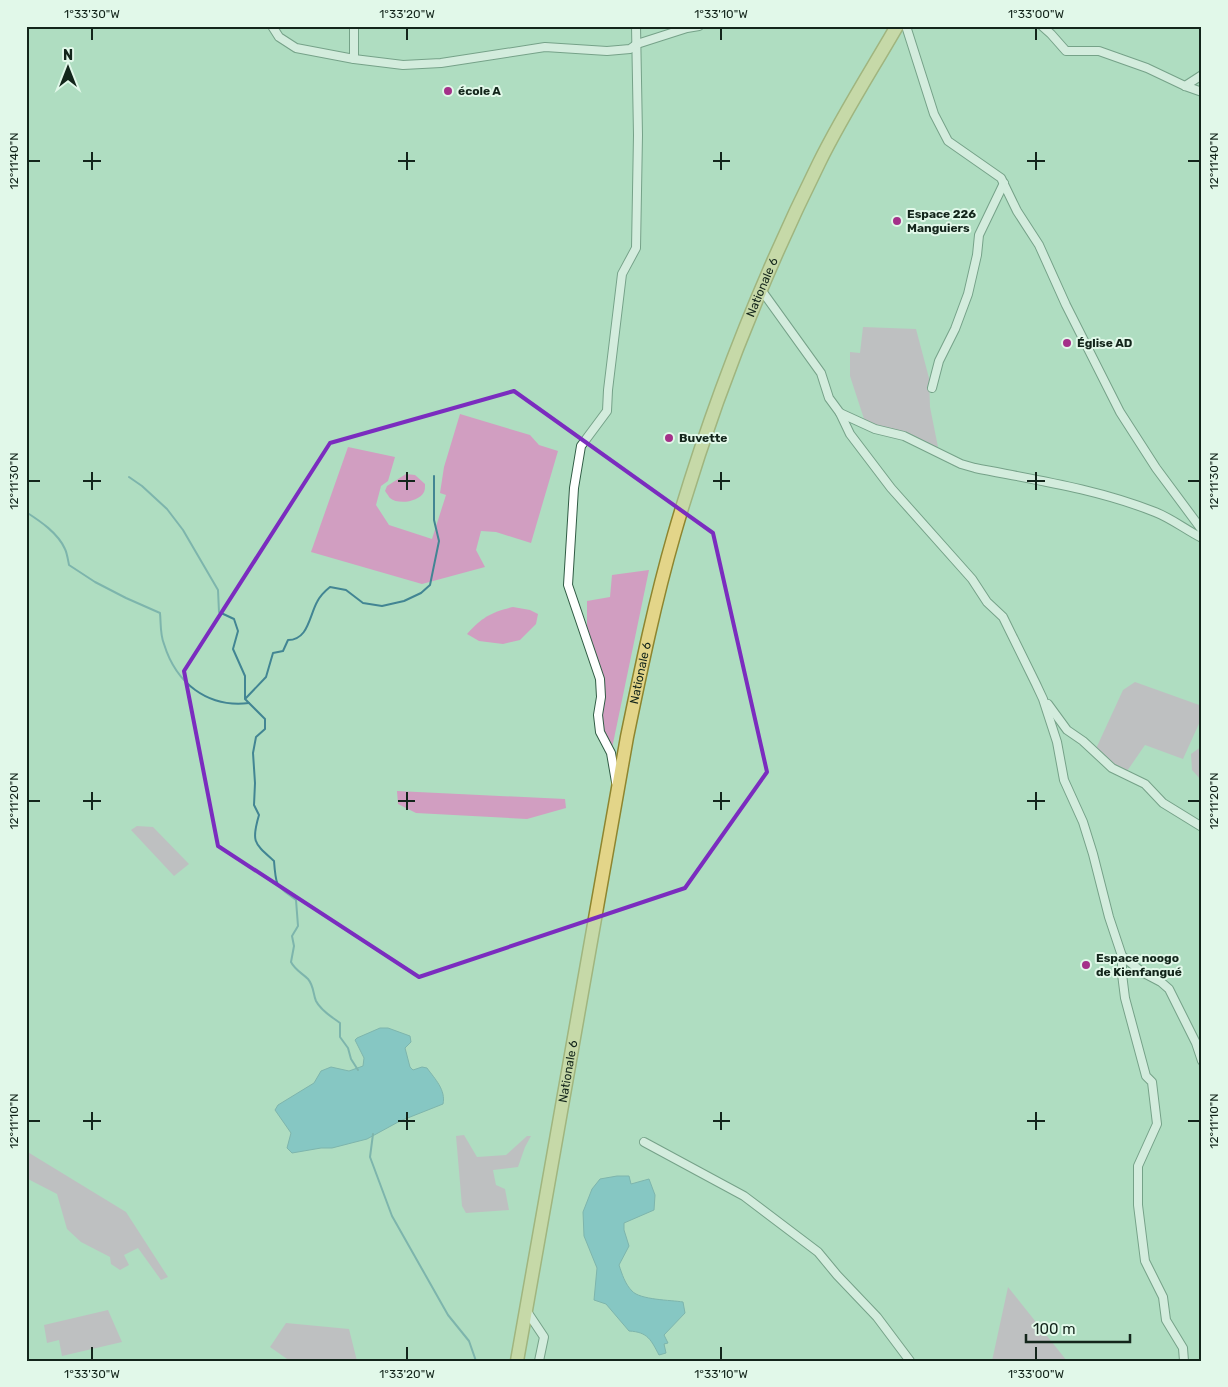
<svg xmlns="http://www.w3.org/2000/svg" width="1228" height="1387" font-family="Rubik,sans-serif">
  <style>
    .green { fill: #d19ec1 }
    .water { fill: #56aec6; stroke: #428593 }
    .lines { fill: none; stroke-linecap: round; stroke-linejoin: round }
    .stream { stroke: #428593; stroke-width: 2 }
    .street-casing { stroke: #305b44; stroke-width: 10 }
    .primary-casing { stroke: #8e852f; stroke-width: 15 }
    .street { stroke: #fff; stroke-width: 8 }
    .primary { stroke: #e3d589; stroke-width: 12 }
    .marked { fill: none; stroke: #7b2cbf; stroke-width: 4; stroke-linejoin: round }
    .ticks { fill: none; stroke: #13251b; stroke-width: 2 }
    .poi-dot { fill: #a43089; stroke: #e1f8e9; stroke-width: 2 }
    .labels { text-anchor: middle; stroke-width: 4; stroke-linejoin: round; paint-order: stroke }
    .poi-label { font-size: 12px; font-weight: bold; fill: #13251b; stroke: #e1f8e9; text-anchor: start }
    .street-label { font-size: 12px; fill: #13251b; stroke: #e1f8e9 }
    .neatline { fill: none; stroke: #13251b; stroke-width: 2 }
    .ticks-label { font-size: 12px; text-anchor: middle; fill: #13251b }
  </style>
  <rect width="100%" height="100%" fill="#afddc1"/>
  <g class="green">
    <path d="M863 327 916 329 929 378 930 407 939 452 866 425 850 376V352L860 353Z"/>
    <path d="M460 414 530 435 539 445 558 451 531 543 496 532 481 531 476 550 485 567 422 584 311 552 348 447 395 457 388 481 381 486 376 505 389 525 432 539 446 495 440 493 444 467Z"/>
    <path d="M406 474 415 475 425 484C425 487 425 490 424 492 419 502 398 505 390 498 389 497 386 492 385 491L387 486Z"/>
    <path d="M649 570 611 753 600 732V679L587 640V601L610 597 612 575Z"/>
    <path d="M513 607 530 610 538 614 536 624 520 640 503 644 479 641 467 634C482 617 492 612 513 607Z"/>
    <path d="M1135 682 1202 706V717L1183 759 1145 745 1125 774 1094 753 1123 690Z"/>
    <path d="M1202 746V781L1192 770 1191 754Z"/>
    <path d="M397 791 565 799 566 808 527 819 416 813 398 804Z"/>
    <path d="M137 826 153 827 189 864 174 876 131 830Z"/>
    <path d="M464 1135 477 1157 506 1155 527 1136H531L525 1147 518 1167 493 1170 496 1185 505 1189 509 1210 466 1213 462 1206 456 1136Z"/>
    <path d="M26 1151 126 1212 168 1277 161 1280 138 1248 124 1255 129 1265 120 1270 111 1264 110 1257 81 1242 67 1229 57 1194 26 1178Z"/>
    <path d="M1008 1287 1067 1361H992Z"/>
    <path d="M108 1310 122 1342 62 1356 59 1340 47 1343 44 1325Z"/>
    <path d="M286 1323 349 1329 357 1361H290L270 1347Z"/>
  </g>
  <g class="water">
    <path d="M380 1028H388L410 1036 411 1042 405 1048 410 1067 413 1070 422 1067 427 1068C435 1079 446 1090 443 1104L400 1121 367 1139 332 1148H321L292 1153 287 1148 291 1133 275 1110 278 1105 314 1083 321 1071 331 1067 349 1071 363 1066 364 1058 355 1040 357 1038Z"/>
    <path d="M617 1176H629L631 1184 649 1179 655 1195 654 1210 624 1223V1230L629 1246 619 1265C622 1274 625 1284 632 1291 640 1300 671 1300 683 1302L685 1313 664 1335 668 1343 664 1344 666 1353 659 1355C651 1340 648 1332 629 1331L606 1304 594 1300 597 1268 584 1236 583 1212 592 1189 600 1179Z"/>
  </g>
  <g class="lines">
    <g class="stream">
      <path d="M129 477 142 486 167 509 183 530 218 590 219 612 234 619 238 631 233 649 245 676V699L265 719V729L256 737 253 753 255 783 254 805 259 815C251 842 254 843 274 861 276 888 276 885 296 900L298 926 292 936 294 946 291 962C295 970 302 973 308 979 314 986 313 994 316 1001 321 1011 332 1017 340 1023V1037L348 1048 351 1059 358 1070"/>
      <path d="M26 512C40 521 58 533 65 549 67 553 68 560 69 565L95 582 126 598 160 613C161 623 160 635 164 644 176 683 207 708 249 703"/>
      <path d="M246 698 266 677 273 653 283 651 288 640C308 640 309 617 317 602 320 596 325 591 330 587L346 590 363 603 382 606 404 601 421 593 430 585 439 541 434 520V476"/>
      <path d="M373 1134 370 1157 392 1216 448 1315 469 1341 476 1361"/>
    </g>
    <g class="street-casing">
      <g id="street">
        <path d="M272 26 279 37 296 48 354 59 403 65 441 63 545 47 607 51 630 49 637 44 687 28 699 26"/>
        <path d="M354 26V59"/>
        <path d="M906 26 934 114 948 141 1001 178 1017 211 1039 245 1066 305 1120 412 1156 468 1202 530"/>
        <path d="M1042 26 1051 34 1066 51H1099L1147 68 1185 86 1202 92"/>
        <path d="M1185 86 1202 75"/>
        <path d="M762 291 821 373 829 398 840 413 875 429 904 436 961 464 975 468C1036 480 1097 489 1155 512 1171 518 1186 530 1202 538"/>
        <path d="M932 388 939 361 955 329 968 294 977 255 979 235 1004 183"/>
        <path d="M840 413 850 434 891 488 972 579 987 602 1003 617 1036 684 1043 699 1057 742 1064 780 1083 822 1093 854 1109 917 1122 956V974L1125 998 1146 1076 1152 1082 1157 1124 1138 1166V1205L1145 1261 1163 1297 1166 1320 1183 1348 1184 1361"/>
        <path d="M1048 704 1067 730 1083 741 1112 768 1145 784 1163 803 1202 827"/>
        <path d="M616 782 611 753 600 732 598 715 601 697 600 679 568 585 574 488 581 446 607 411 608 390 622 274 636 248 638 135 636 26"/>
        <path d="M1122 956 1142 972 1161 982 1169 989 1196 1043 1202 1061"/>
        <path d="M644 1142 744 1196 818 1252 837 1275 877 1317 910 1361"/>
        <path d="M526 1310 544 1337 539 1361"/>
      </g>
    </g>
    <g class="primary-casing">
      <g id="primary">
        <path id="s1" d="M517 1361 627 737C641 669 655 601 674 535 711 407 760 282 819 163 842 116 871 71 897 26"/>
      </g>
    </g>
    <use href="#street" class="street"/>
    <use href="#primary" class="primary"/>
  </g>
  <path d="M0 0H1228V1387H0ZM514 391 713 533 767 772 685 888 419 977 218 846 184 671 330 443Z" fill="#afddc1" fill-opacity=".55" fill-rule="evenodd"/>
  <path class="marked" d="M514 391 713 533 767 772 685 888 419 977 218 846 184 671 330 443Z"/>
  <path class="ticks" d="M92 28V40M407 28V40M721 28V40M1036 28V40M92 152V170M407 152V170M721 152V170M1036 152V170M28 161H40M83 161H101M398 161H415M713 161H730M1027 161H1045M1188 161H1200M92 472V490M407 472V490M721 472V490M1036 472V490M28 481H40M83 481H101M398 481H415M713 481H730M1027 481H1045M1188 481H1200M92 792V810M407 792V810M721 792V810M1036 792V810M28 801H40M83 801H101M398 801H415M713 801H730M1027 801H1045M1188 801H1200M92 1112V1130M407 1112V1130M721 1112V1130M1036 1112V1130M28 1121H40M83 1121H101M398 1121H415M713 1121H730M1027 1121H1045M1188 1121H1200M92 1347V1360M407 1347V1360M721 1347V1360M1036 1347V1360"/>
  <g class="poi-dot">
    <circle cx="448" cy="91" r="5"/>
    <circle cx="897" cy="221" r="5"/>
    <circle cx="1067" cy="343" r="5"/>
    <circle cx="669" cy="438" r="5"/>
    <circle cx="1086" cy="965" r="5"/>
  </g>
  <g class="labels">
    <g class="poi-label">
      <text x="458" y="95">école A</text>
      <text x="907" y="218">Espace 226<tspan x="907" dy="14">Manguiers</tspan></text>
      <text x="1077" y="347">Église AD</text>
      <text x="679" y="442">Buvette</text>
      <text x="1096" y="962">Espace noogo<tspan x="1096" dy="14">de Kienfangué</tspan></text>
    </g>
    <g class="street-label">
      <text dy="4" stroke="none"><textPath href="#s1" startOffset="1104">Nationale 6</textPath></text>
      <text dy="4" stroke="none"><textPath href="#s1" startOffset="699">Nationale 6</textPath></text>
      <text dy="4" stroke="none"><textPath href="#s1" startOffset="294">Nationale 6</textPath></text>
    </g>
  </g>
  <rect width="1228" height="1387" fill="none" stroke="#e1f8e9" stroke-width="55"/>
  <g transform="translate(68 68)" stroke="#e1f8e9" stroke-width="4" paint-order="stroke">
  <path d="M0-4L9 19L0 12L-9 19Z" fill="#13251b"/>
  <text y="-8" font-size="14" font-weight="bold" text-anchor="middle" fill="#13251b">N</text>
  </g>
  <path d="M1026 1334v8h104v-8" fill="none" stroke="#13251b" stroke-width="2.5"/>
  <text x="1033" y="1334" font-size="15" fill="#13251b" stroke="#e1f8e9" stroke-width="4" paint-order="stroke">100 m</text>
  <rect x="28" y="28" width="1172" height="1332" class="neatline"/>
  <g class="ticks-label">
    <text x="92" y="18">1°33'30"W</text>
    <text x="407" y="18">1°33'20"W</text>
    <text x="721" y="18">1°33'10"W</text>
    <text x="1036" y="18">1°33'00"W</text>
    <text transform="translate(14 161) rotate(-90)" y="4">12°11'40"N</text>
    <text transform="translate(1214 161) rotate(-90)" y="4">12°11'40"N</text>
    <text transform="translate(14 481) rotate(-90)" y="4">12°11'30"N</text>
    <text transform="translate(1214 481) rotate(-90)" y="4">12°11'30"N</text>
    <text transform="translate(14 801) rotate(-90)" y="4">12°11'20"N</text>
    <text transform="translate(1214 801) rotate(-90)" y="4">12°11'20"N</text>
    <text transform="translate(14 1121) rotate(-90)" y="4">12°11'10"N</text>
    <text transform="translate(1214 1121) rotate(-90)" y="4">12°11'10"N</text>
    <text x="92" y="1378">1°33'30"W</text>
    <text x="407" y="1378">1°33'20"W</text>
    <text x="721" y="1378">1°33'10"W</text>
    <text x="1036" y="1378">1°33'00"W</text>
  </g>
</svg>
